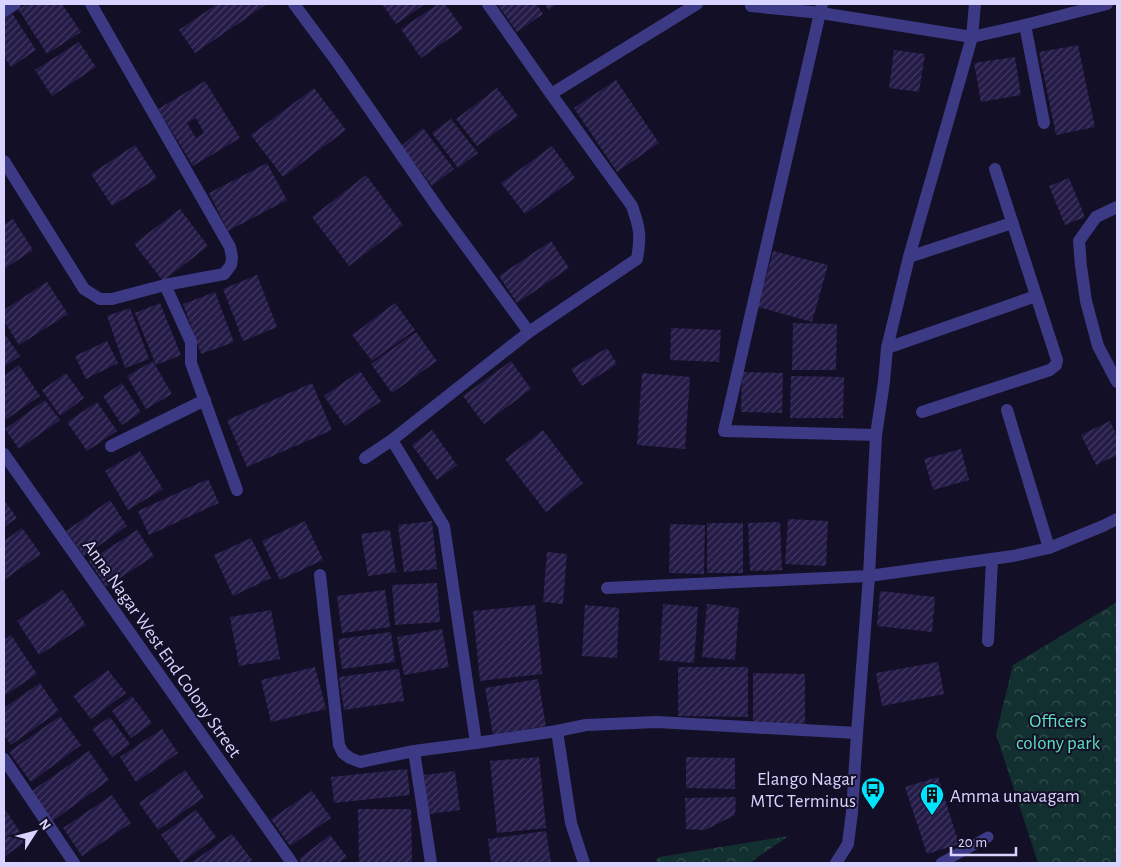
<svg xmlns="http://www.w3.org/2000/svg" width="1121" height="867" font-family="'Alegreya Sans',sans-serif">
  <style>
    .park { fill: url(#park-crowns) }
    .building { fill: url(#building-hatch); fill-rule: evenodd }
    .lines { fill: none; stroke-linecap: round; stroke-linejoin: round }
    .lane { stroke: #3d3a85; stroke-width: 11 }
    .street { stroke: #3d3a85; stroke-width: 12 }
    .labels { text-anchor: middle; stroke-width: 4; stroke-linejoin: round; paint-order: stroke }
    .street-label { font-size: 19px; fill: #d9d4ff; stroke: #130f26 }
    .park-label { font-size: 19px; fill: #5fe0c0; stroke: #130f26 }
    .poi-label { font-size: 19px; fill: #d9d4ff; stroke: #130f26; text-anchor: end }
  </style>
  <defs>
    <pattern id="park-crowns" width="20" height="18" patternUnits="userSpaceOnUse" patternTransform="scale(1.25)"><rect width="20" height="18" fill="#12302f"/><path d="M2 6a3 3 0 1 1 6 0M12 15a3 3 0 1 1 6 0" fill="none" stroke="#344d4e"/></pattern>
    <pattern id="building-hatch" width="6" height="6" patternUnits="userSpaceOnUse" patternTransform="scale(1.25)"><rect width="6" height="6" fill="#241b47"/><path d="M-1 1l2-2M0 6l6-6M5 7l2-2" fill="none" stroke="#433b63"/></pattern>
  </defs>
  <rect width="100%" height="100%" fill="#130f26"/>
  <g class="park">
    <path d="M1117 602V863H1038L996 734 1013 665Z"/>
    <path d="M789 836 749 863H654L659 857Z"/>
  </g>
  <g class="building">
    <path d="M27 4H62L81 32 47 54 18 9Z"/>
    <path d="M217 4H267L195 53 179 30Z"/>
    <path d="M382 4H425L396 24Z"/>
    <path d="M438 4H445L463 29 421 58 401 29Z"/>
    <path d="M497 4H536L543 14 517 32Z"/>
    <path d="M544 4H557L549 10Z"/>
    <path d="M12 13 36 50 11 67 4 57V18Z"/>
    <path d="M79 42 96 67 52 96 35 70Z"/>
    <path d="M1078 45 1095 127 1056 135 1039 52Z"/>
    <path d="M894 50 925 54 919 92 889 88Z"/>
    <path d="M1015 57 1021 95 981 102 974 63Z"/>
    <path d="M616 80 659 143 617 172 574 108Z"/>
    <path d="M205 81 240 138 193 166 158 109ZM196 118 204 133 196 138 187 123Z"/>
    <path d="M314 88 346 130 283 177 251 135Z"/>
    <path d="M497 88 518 116 477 146 456 119Z"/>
    <path d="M451 119 478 153 458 168 432 133Z"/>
    <path d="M423 128 454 169 432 186 401 146Z"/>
    <path d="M135 145 157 178 112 206 91 174Z"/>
    <path d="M552 146 575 178 525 214 501 183Z"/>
    <path d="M267 163 287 200 228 231 209 193Z"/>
    <path d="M366 175 403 225 349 266 312 217Z"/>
    <path d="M1069 178 1085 217 1065 225 1049 186Z"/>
    <path d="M180 209 208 246 163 281 134 244Z"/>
    <path d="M13 219 33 250 4 269V225Z"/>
    <path d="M551 241 569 268 517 303 499 276Z"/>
    <path d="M773 251 828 265 812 322 758 307Z"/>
    <path d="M257 275 277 327 243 341 223 289Z"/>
    <path d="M47 282 68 314 19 345 4 321V310Z"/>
    <path d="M215 292 234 342 201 354 183 304Z"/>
    <path d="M160 303 181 355 156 365 135 313Z"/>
    <path d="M395 303 415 330 372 361 352 335Z"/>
    <path d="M130 308 149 359 125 368 107 316Z"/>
    <path d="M793 323 837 324 836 370H792Z"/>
    <path d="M671 328 721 330 719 362 670 360Z"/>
    <path d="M416 332 437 361 392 393 371 364Z"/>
    <path d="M4 333 20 356 4 367Z"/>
    <path d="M107 341 118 363 86 379 75 356Z"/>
    <path d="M607 348 617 364 582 386 571 369Z"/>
    <path d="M153 361 172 394 146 409 127 376Z"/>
    <path d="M511 361 531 389 484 424 463 396Z"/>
    <path d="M19 365 40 396 4 421V376Z"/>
    <path d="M360 371 381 401 345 426 324 396Z"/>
    <path d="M742 372 783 373 782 413 741 412Z"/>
    <path d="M66 373 84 398 60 416 42 390Z"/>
    <path d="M642 373 690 377 685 449 637 445Z"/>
    <path d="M791 376 844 377 843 418H790Z"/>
    <path d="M122 383 141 412 122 425 103 396Z"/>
    <path d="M312 383 332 430 247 467 227 420Z"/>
    <path d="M45 400 60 420 19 449 5 429Z"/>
    <path d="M97 402 117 431 87 451 67 422Z"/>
    <path d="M1110 421 1117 436V455L1096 465 1081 435Z"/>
    <path d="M432 430 457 465 437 480 412 445Z"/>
    <path d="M543 430 583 483 546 512 505 459Z"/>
    <path d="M961 449 969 480 933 490 924 459Z"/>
    <path d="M140 451 163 489 128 510 105 471Z"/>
    <path d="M208 479 219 503 149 535 138 511Z"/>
    <path d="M4 500 17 518 4 527Z"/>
    <path d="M110 500 127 526 84 556 66 531Z"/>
    <path d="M788 519 828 521 826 566 785 564Z"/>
    <path d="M305 521 323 560 280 580 262 541Z"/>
    <path d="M432 521 437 569 404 572 398 525Z"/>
    <path d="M780 522 782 570 750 571 748 523Z"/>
    <rect x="707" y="523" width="36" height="50"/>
    <path d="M670 524 705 525 704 574 669 573Z"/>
    <path d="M22 528 41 554 4 580V541Z"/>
    <path d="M137 530 154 556 106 587 89 561Z"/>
    <path d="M390 530 396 572 368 576 361 534Z"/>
    <path d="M251 538 271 578 233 596 214 555Z"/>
    <path d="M547 552 567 554 563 604 543 602Z"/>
    <path d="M437 583 440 622 395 625 392 585Z"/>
    <path d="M63 590 86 625 39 655 17 621Z"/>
    <path d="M385 590 390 627 342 633 337 596Z"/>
    <path d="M880 591 935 597 932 632 877 626Z"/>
    <path d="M663 604 698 607 694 663 659 660Z"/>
    <path d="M707 604 739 608 735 660 702 657Z"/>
    <path d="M535 605 542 674 480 681 473 611Z"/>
    <path d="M585 605 619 608 617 658 582 656Z"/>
    <path d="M271 610 280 659 239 666 230 617Z"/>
    <path d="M442 629 449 667 404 675 397 637Z"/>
    <path d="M391 632 395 662 342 669 338 639Z"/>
    <path d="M11 635 37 674 4 696V640Z"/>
    <path d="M938 662 944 694 882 706 876 673Z"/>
    <path d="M315 667 326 709 271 722 261 680Z"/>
    <path d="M678 667H748V717L678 716Z"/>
    <path d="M399 669 404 701 344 710 339 677Z"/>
    <path d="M108 670 126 693 91 719 73 696Z"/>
    <path d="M753 673 805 674V725L753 724Z"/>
    <path d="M538 679 546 726 493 735 485 688Z"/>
    <path d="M40 683 59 711 11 745 4 735V708Z"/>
    <path d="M132 696 152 723 131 738 112 711Z"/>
    <path d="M60 716 81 745 31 782 9 752Z"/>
    <path d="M110 717 130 744 112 757 92 729Z"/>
    <path d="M162 729 178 753 136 782 120 757Z"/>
    <path d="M89 751 109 780 50 823 29 793Z"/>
    <path d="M539 757 546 828 497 833 490 761Z"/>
    <path d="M686 757 735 758V789L686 788Z"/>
    <path d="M407 769 410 795 334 803 331 777Z"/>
    <path d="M185 770 204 797 158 830 139 803Z"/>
    <path d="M455 771 460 810 429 814 424 775Z"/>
    <path d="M938 777 959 844 927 854 905 787Z"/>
    <path d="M312 791 331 818 290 846 271 819Z"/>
    <path d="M112 795 131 823 82 856 63 828Z"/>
    <path d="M736 797 735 815 705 830 686 829 685 798Z"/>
    <path d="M358 809H411L412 863H359Z"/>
    <path d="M196 810 216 837 181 863 161 835Z"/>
    <path d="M6 811 26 841 4 857V813Z"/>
    <path d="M546 831 551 863H491L488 839Z"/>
    <path d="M232 834 252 860 248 863H191Z"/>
    <path d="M330 835 347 857 339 863H302L299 859Z"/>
  </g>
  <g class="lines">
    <path class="lane" d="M941 863 988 837"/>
    <g class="street">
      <path d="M294 4 337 62 438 208 529 332"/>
      <path d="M488 4 551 94 632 206C640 229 641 235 637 259L529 332 392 440 444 526 476 743 557 731 571 823 584 863"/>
      <path d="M822 4 724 431 876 435"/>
      <path d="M751 6 821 13 972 37 1025 25 1107 4"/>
      <path d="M4 11 15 4"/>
      <path d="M1025 25 1044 123"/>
      <path d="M551 94 697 4"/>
      <path d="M4 161 84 289 100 299H112L165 285 224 274 231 265 232 257 230 247 91 4"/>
      <path d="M1117 207 1096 217 1079 241 1081 266 1086 301 1098 346 1117 382"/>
      <path d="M909 257 1012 223"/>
      <path d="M165 285 191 342V363L237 490"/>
      <path d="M887 348 1036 296"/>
      <path d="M1007 410 1049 548"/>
      <path d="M922 412 1050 370 1056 365 1057 360 995 169"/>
      <path d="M111 446 205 400"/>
      <path d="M4 454 292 863"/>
      <path d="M365 458 392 440"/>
      <path d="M320 575 339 745 343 753 350 758 360 762 414 751 476 743"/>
      <path d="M607 588 869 576 1013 556 1049 548 1103 526 1117 519"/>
      <path d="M988 641 992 559"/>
      <path d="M557 731 586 725 657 722 857 733"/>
      <path d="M414 751 431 863"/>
      <path d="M4 759 74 863"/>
      <path d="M836 863 848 844 852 812 857 733 869 576 876 435 884 382 887 348 909 257 972 37 975 4"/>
    </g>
  </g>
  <defs>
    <g id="bus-pin" transform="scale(1.25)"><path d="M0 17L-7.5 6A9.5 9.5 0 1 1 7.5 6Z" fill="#00e5ff" stroke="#130f26"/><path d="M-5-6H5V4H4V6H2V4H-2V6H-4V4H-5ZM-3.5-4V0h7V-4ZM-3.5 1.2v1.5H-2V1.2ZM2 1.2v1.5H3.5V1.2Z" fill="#111"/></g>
    <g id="building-pin" transform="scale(1.25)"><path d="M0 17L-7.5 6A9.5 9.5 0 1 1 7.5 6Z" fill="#00e5ff" stroke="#130f26"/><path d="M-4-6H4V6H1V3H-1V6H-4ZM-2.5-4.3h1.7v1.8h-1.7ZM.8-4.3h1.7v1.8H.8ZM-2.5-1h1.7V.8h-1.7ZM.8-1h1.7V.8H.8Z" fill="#111"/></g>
  </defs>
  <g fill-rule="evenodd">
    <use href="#bus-pin" x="873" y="789"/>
    <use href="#building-pin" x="932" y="795"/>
  </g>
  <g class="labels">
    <g class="street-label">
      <text transform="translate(163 648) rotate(55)" y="7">Anna Nagar West End Colony Street</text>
    </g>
    <g class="park-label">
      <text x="1058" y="727">Officers<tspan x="1058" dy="22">colony park</tspan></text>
    </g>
    <g class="poi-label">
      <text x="856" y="785">Elango Nagar<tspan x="856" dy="22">MTC Terminus</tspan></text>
      <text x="950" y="802" text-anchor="start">Amma unavagam</text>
    </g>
  </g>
  <rect width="1121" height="867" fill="none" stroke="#d9d4ff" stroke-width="10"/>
  <g transform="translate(35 832) rotate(54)" stroke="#130f26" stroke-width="4" paint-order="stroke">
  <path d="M0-4L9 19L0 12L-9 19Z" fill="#d9d4ff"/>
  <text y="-8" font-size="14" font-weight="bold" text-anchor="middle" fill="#d9d4ff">N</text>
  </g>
  <path d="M951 847v8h65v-8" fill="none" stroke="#d9d4ff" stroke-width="2.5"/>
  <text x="958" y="847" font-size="15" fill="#d9d4ff" stroke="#130f26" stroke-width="4" paint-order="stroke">20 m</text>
</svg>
